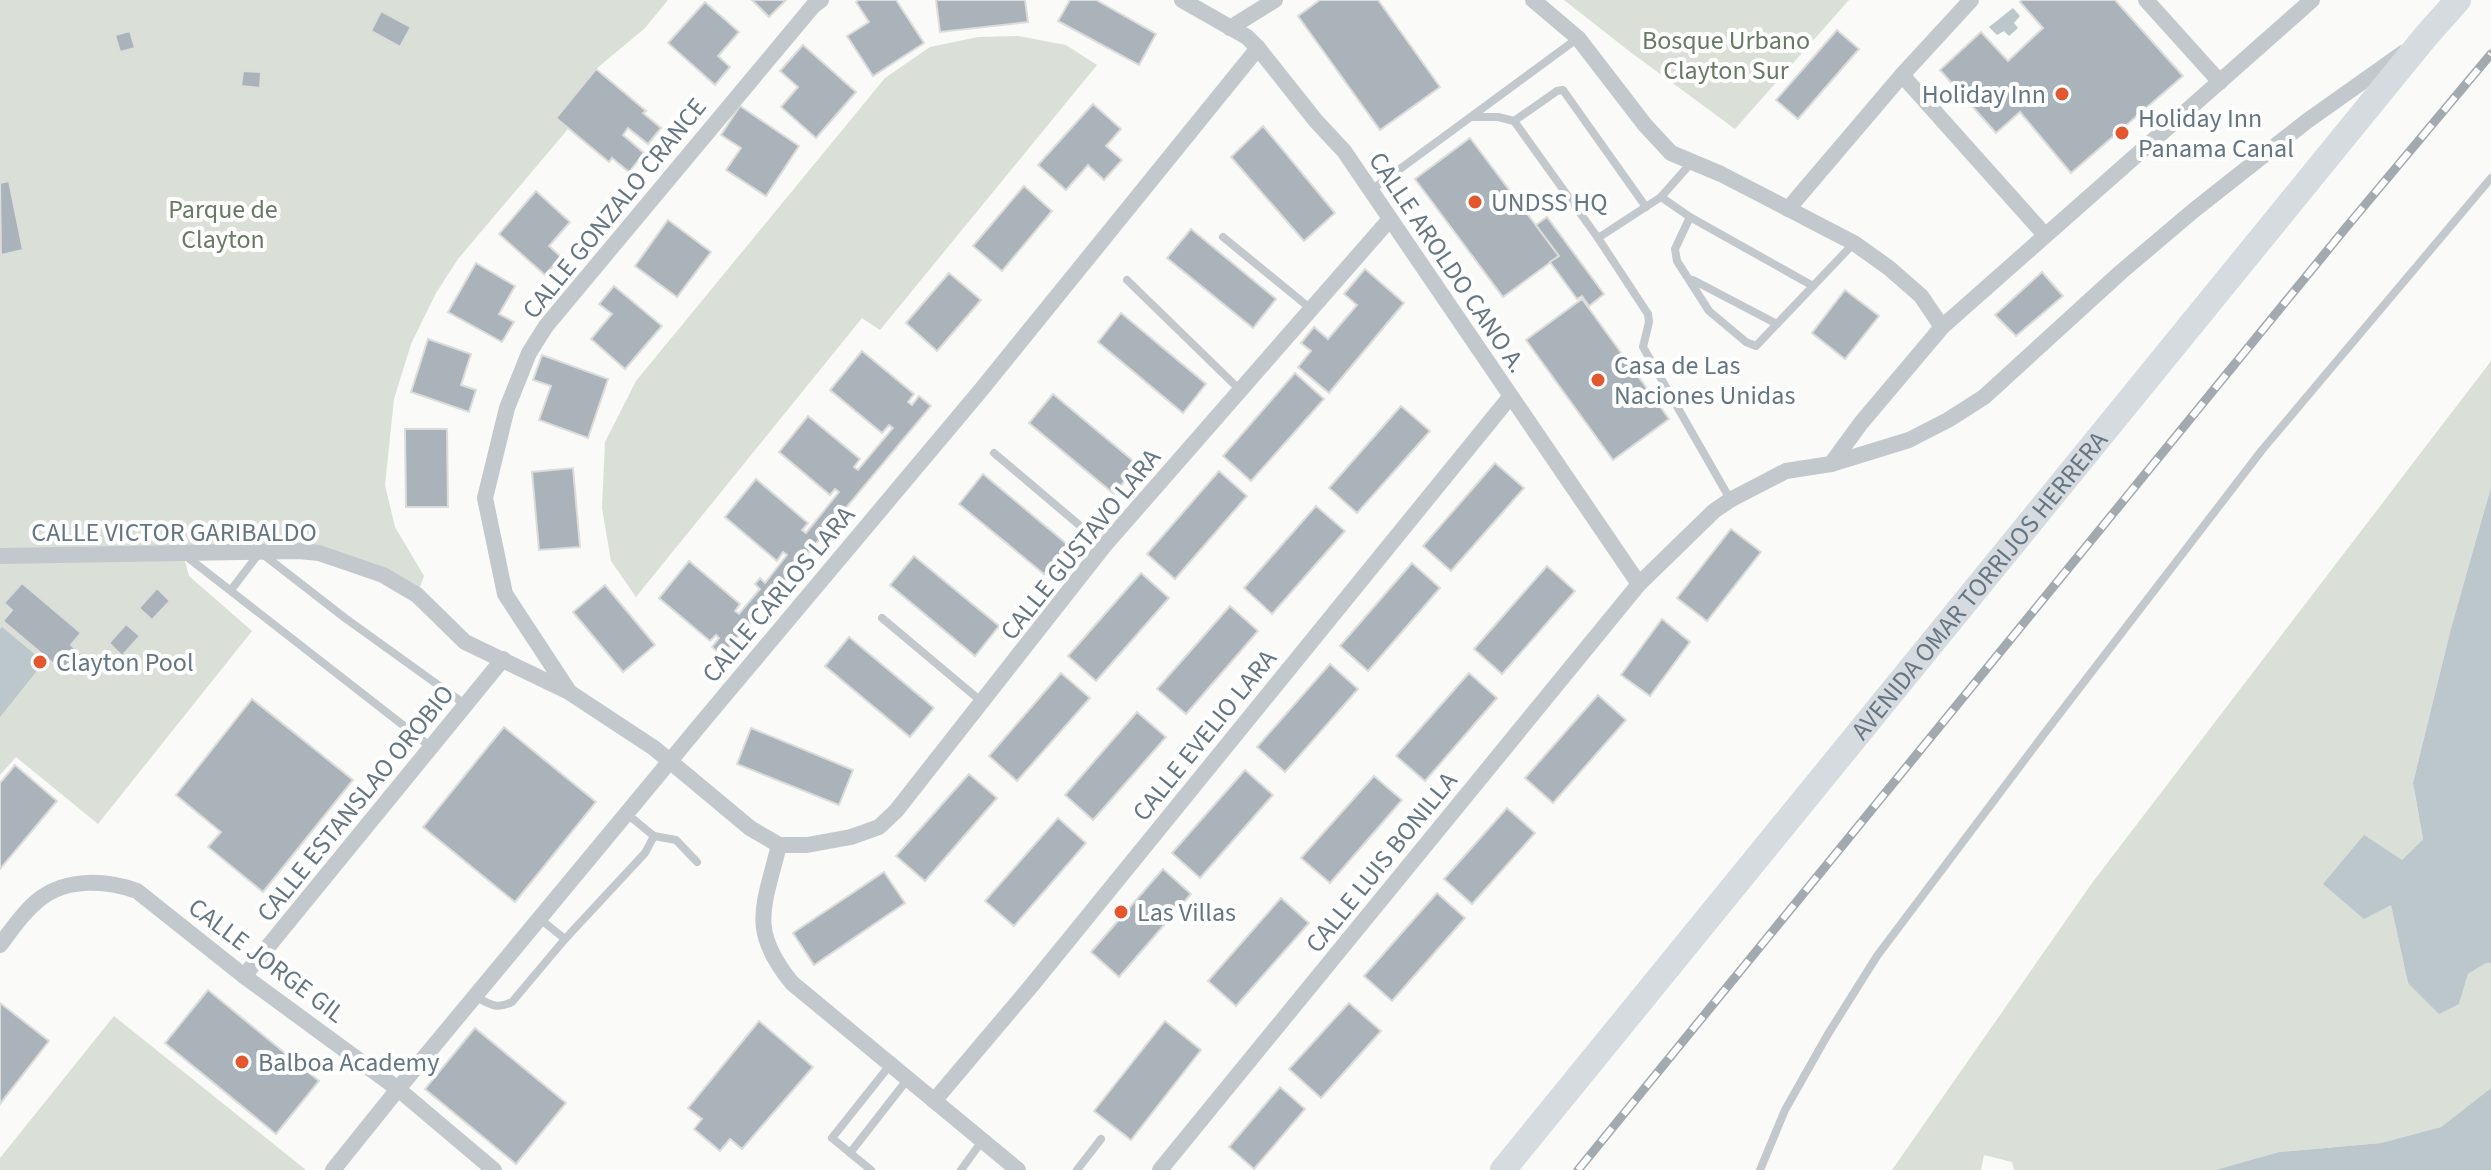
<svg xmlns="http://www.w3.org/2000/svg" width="2491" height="1170" font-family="'Source Sans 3',sans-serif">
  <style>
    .green { fill: #dadfd7 }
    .water { fill: #bbc7cb }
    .building { fill: #aab3b9; stroke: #dcdcda; stroke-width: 2 }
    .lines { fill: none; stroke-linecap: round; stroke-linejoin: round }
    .lane { stroke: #c3c8cc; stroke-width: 8 }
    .street { stroke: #c3c8cc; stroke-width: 16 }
    .primary { stroke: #d6dbdf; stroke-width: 26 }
    .rail-casing { stroke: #a2aab0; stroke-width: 9 }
    .rail { stroke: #fff; stroke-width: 6; stroke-dasharray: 18; stroke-linecap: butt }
    .poi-dot { fill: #e4572e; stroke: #fff; stroke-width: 3 }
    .labels { text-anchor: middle; stroke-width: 8; stroke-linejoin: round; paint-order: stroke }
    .park-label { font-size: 26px; fill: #687a64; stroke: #fff }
    .poi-label { font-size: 26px; fill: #657683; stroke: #fff; text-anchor: start }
    .street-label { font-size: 26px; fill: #657683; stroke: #fff }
  </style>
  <rect width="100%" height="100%" fill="#fafaf8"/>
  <g class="green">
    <path d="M0 0H668L645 28 596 69 556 118 568 129 458 259 436 293 411 344 394 399 385 485 395 527 424 576 417 595 319 553 183 554 189 576 252 631 98 824 16 757 0 775Z"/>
    <path d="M1564 0H1849L1735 129 1629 51Z"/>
    <path d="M1018 36 1066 45 1097 65 880 330 862 318 636 597 611 561 602 508 605 442 636 381 885 78 930 47 978 37Z"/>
    <path d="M2491 361V487L2450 632 2413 783 2423 839 2402 860 2391 904 2408 983 2459 1004 2468 974 2486 963H2491V1088L2441 1127 2381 1143 2279 1152 2215 1170H2014L2012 1162 1984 1155 1981 1170H1892L2092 883Z"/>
    <path d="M114 1016 306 1170H0V1158Z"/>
  </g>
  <g class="water">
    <path d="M2013 8 2020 16 2014 23 2018 28 2009 36 2004 31 1997 35 1989 27Z"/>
    <path d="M2491 487V963H2486L2468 974 2459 1004 2439 1014 2408 983 2391 905 2364 919 2323 884 2364 835 2402 860 2423 839 2413 783 2450 632Z"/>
    <path d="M2 627 44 662 0 717V629Z"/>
    <path d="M2491 1088V1170H2215L2279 1152 2381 1143 2441 1127Z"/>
  </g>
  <g class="building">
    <path d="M752 0H786L769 17Z"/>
    <path d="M859 0H896L924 43 873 76 847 36 869 22 856 2Z"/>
    <path d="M936 0H1025L1028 22 940 32Z"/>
    <path d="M1070 0H1096L1156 34 1139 65 1058 21Z"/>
    <path d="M1320 0H1378L1440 87 1380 130 1298 16Z"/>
    <path d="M2022 0H2115L2183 76 2071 173 2020 112 1996 133 1940 70 1981 32 2008 61 2043 28 2020 2Z"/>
    <path d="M705 2 739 32 718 56 730 67 715 85 668 43Z"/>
    <path d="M381 11 411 27 400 47 371 31Z"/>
    <path d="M1837 30 1859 49 1798 119 1776 100Z"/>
    <path d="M130 31 135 48 120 52 115 35Z"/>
    <path d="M803 45 856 92 816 138 781 107 798 87 780 71Z"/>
    <path d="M596 69 646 111 643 113 661 128 648 144 628 128 623 135 644 153 629 172 612 158 609 162 556 118Z"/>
    <path d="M243 71 261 72 260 88 241 86Z"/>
    <path d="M1093 104 1121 129 1106 146 1122 160 1104 180 1088 165 1066 190 1038 165Z"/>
    <path d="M740 106 799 146 766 196 726 170 741 148 721 135Z"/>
    <path d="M1263 126 1335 213 1304 241 1231 157Z"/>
    <path d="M1470 138 1559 256 1503 297 1415 179Z"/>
    <path d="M9 181 23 250 1 255 0 183Z"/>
    <path d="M1024 186 1052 211 1002 271 973 246Z"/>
    <path d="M536 191 570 222 549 246 561 257 545 275 499 234Z"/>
    <path d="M1547 217 1604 294 1589 306 1582 296 1577 299 1550 262 1559 256 1536 225Z"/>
    <path d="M668 220 711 252 677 297 635 266Z"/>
    <path d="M1191 229 1276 299 1253 328 1167 258Z"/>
    <path d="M476 263 515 286 499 314 514 322 502 342 448 312Z"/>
    <path d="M1365 269 1404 303 1329 393 1298 367 1311 351 1301 343 1314 327 1328 339 1357 305 1344 294Z"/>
    <path d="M2042 272 2063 296 2016 336 1995 315Z"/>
    <path d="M949 273 981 300 937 351 906 323Z"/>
    <path d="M614 286 662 326 625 369 591 339 612 314 599 304Z"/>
    <path d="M1845 290 1879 316 1845 359 1812 333Z"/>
    <path d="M1582 299 1669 419 1613 460 1526 340Z"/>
    <path d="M1121 313 1206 384 1183 413 1098 342Z"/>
    <path d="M428 339 471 354 461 385 476 390 469 412 411 392Z"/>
    <path d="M862 351 914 394 908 402 912 405 919 396 931 406 722 656 712 647 719 638 716 635 710 641 659 598 689 561 740 604 735 611 739 614 760 589 755 584 760 578 765 583 787 555 783 552 777 561 725 517 756 479 808 523 802 530 806 533 839 492 835 489 830 495 779 452 808 416 860 459 854 467 858 470 893 428 889 425 882 433 830 390Z"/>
    <path d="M542 355 608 379 588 438 539 420 551 386 533 380Z"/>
    <path d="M1295 373 1324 399 1251 481 1223 456Z"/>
    <path d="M1053 394 1138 465 1114 494 1029 423Z"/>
    <path d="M1401 406 1430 431 1357 513 1329 488Z"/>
    <path d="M405 429H447L448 507H406Z"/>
    <path d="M1495 463 1524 488 1451 571 1423 546Z"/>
    <path d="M573 468 580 547 539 550 532 472Z"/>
    <path d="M1219 471 1247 496 1175 579 1147 554Z"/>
    <path d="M983 474 1068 545 1044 574 959 504Z"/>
    <path d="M1316 506 1345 531 1272 614 1244 588Z"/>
    <path d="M1731 529 1761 552 1707 621 1677 598Z"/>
    <path d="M914 556 999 626 975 656 890 585Z"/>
    <path d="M1412 563 1440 588 1368 671 1340 646Z"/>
    <path d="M1547 566 1575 591 1502 674 1474 649Z"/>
    <path d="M1141 573 1169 598 1096 681 1068 656Z"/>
    <path d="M22 583 81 633 71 645 84 657 68 676 3 621 12 610 4 603Z"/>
    <path d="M605 585 655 645 623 672 573 612Z"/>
    <path d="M157 588 170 601 152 620 139 608Z"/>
    <path d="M1230 606 1258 631 1186 714 1157 689Z"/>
    <path d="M1662 619 1690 642 1650 696 1621 675Z"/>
    <path d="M126 624 140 636 122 656 109 643Z"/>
    <path d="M849 637 934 708 910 737 825 666Z"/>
    <path d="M1330 664 1358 689 1285 772 1257 747Z"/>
    <path d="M1061 673 1090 698 1017 781 989 756Z"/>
    <path d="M1469 673 1497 698 1425 781 1396 756Z"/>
    <path d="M1598 695 1626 720 1553 803 1525 778Z"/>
    <path d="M252 699 353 780 263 892 208 847 221 832 176 795Z"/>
    <path d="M1137 712 1166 737 1093 820 1065 795Z"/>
    <path d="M504 727 596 802 515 902 423 827Z"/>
    <path d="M751 728 853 770 839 805 737 764Z"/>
    <path d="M15 765 57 801 0 869V783Z"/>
    <path d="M1245 770 1273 795 1200 878 1172 853Z"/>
    <path d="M969 774 997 798 925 881 896 856Z"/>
    <path d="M1374 776 1402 800 1330 883 1301 858Z"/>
    <path d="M1507 808 1535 833 1472 904 1444 879Z"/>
    <path d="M1058 818 1086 843 1014 926 985 901Z"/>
    <path d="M1163 869 1191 894 1119 977 1091 952Z"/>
    <path d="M884 872 905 903 814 965 793 933Z"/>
    <path d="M1437 893 1465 918 1392 1001 1364 976Z"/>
    <path d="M1281 898 1309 923 1236 1006 1208 981Z"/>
    <path d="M208 990 319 1081 276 1134 165 1043Z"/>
    <path d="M0 1003 49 1041 0 1104Z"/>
    <path d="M1349 1003 1381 1031 1321 1098 1289 1069Z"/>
    <path d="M759 1021 813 1067 742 1149 730 1139 720 1151 694 1129 702 1119 688 1108Z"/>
    <path d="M1165 1021 1201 1050 1131 1140 1094 1111Z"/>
    <path d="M475 1028 566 1103 516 1164 425 1089Z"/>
    <path d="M1280 1087 1305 1109 1254 1169 1229 1147Z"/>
  </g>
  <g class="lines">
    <g class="lane">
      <path d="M1472 117H1498L1514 121 1598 238 1648 314 1649 322 1643 347 1730 499"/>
      <path d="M1514 121 1557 91 1563 90 1646 207"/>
      <path d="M1370 191 1578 38"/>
      <path d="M1661 197 1690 217 1813 286"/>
      <path d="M1690 217 1675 249 1677 261 1709 311 1746 342 1756 346 1854 243"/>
      <path d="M1223 237 1311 309"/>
      <path d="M1598 238 1661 197 1691 163"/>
      <path d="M1127 280 1240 390"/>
      <path d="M1693 280 1777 324"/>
      <path d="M994 453 1104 546"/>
      <path d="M186 556 431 747"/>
      <path d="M231 590 260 552 345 618 466 705"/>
      <path d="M882 618 982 702"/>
      <path d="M654 836 676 840 697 862"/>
      <path d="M540 919 565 939"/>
      <path d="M476 997C489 1004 497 1010 512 1002L565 939 645 853 654 836 627 814"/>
      <path d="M850 1153 907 1080"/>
      <path d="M871 1170 832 1138 890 1065"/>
      <path d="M961 1170 982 1141"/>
      <path d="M1077 1170 1101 1139"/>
      <path d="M1760 1170 1785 1110 1828 1034 1877 956 2044 734 2262 450 2491 178"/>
    </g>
    <g class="street">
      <path d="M1182 0 1247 37 1258 48 1316 121 1344 151 1639 584"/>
      <path d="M1533 0 1578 38 1645 125 1671 153 1721 174 1854 243 1889 268 1921 296 1942 327"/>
      <path d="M2146 0 2220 82"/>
      <path d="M1230 28 1275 0"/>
      <path d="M1902 75 2045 235"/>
      <path d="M1788 209 1902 75 1971 0"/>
      <path d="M1831 464 1909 440 1948 420 1984 397 2121 272 2193 211 2307 121 2403 53"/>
      <path d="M0 556 299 551 319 553 383 575 417 595 465 642 569 692 654 748 750 828 779 845H807L851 837 879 827 896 811 1104 546 1390 219"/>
      <path d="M568 690 505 594 485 498 507 408 529 353 546 326 813 6 821 0"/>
      <path d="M779 845C764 907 748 929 792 983L1018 1170"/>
      <path d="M0 945C12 929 25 910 41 898 68 878 107 880 137 891L244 976 398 1089 494 1170"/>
      <path d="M244 976 503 659"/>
      <path d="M934 1101 1032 985 1510 397"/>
      <path d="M333 1170 398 1089 709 714 981 390 1258 48"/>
      <path d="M1160 1170 1639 584 1714 511 1730 500 1786 471 1831 464 1861 423 1942 327 2312 0"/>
    </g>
    <path class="primary" id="s1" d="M1503 1170 2426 36 2458 0"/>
    <g class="rail-casing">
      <path id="rail" d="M1578 1170 2344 230 2491 54"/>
    </g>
    <use href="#rail" class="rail"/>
  </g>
  <g class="poi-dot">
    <circle cx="2062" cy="94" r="8"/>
    <circle cx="2122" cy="133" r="8"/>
    <circle cx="1475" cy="202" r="8"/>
    <circle cx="1598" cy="380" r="8"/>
    <circle cx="40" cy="662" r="8"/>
    <circle cx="1121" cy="912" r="8"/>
    <circle cx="242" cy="1062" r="8"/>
  </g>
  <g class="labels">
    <g class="park-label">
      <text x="1726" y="49">Bosque Urbano<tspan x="1726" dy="30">Clayton Sur</tspan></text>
      <text x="223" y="218">Parque de<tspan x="223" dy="30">Clayton</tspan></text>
    </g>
    <g class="poi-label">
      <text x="2046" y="103" text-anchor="end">Holiday Inn</text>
      <text x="2138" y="127">Holiday Inn<tspan x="2138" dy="30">Panama Canal</tspan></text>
      <text x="1491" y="211">UNDSS HQ</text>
      <text x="1614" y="374">Casa de Las<tspan x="1614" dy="30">Naciones Unidas</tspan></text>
      <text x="56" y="671">Clayton Pool</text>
      <text x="1137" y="921">Las Villas</text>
      <text x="258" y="1071">Balboa Academy</text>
    </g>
    <g class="street-label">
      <text transform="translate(614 208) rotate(-51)" y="9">CALLE GONZALO CRANCE</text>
      <text transform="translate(1448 262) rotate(56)" y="9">CALLE AROLDO CANO A.</text>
      <text x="174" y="541">CALLE VICTOR GARIBALDO</text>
      <text transform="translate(1080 544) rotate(-51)" y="9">CALLE GUSTAVO LARA</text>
      <text dy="9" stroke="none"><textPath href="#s1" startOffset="754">AVENIDA OMAR TORRIJOS HERRERA</textPath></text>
      <text transform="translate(778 594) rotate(-50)" y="9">CALLE CARLOS LARA</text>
      <text transform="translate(1204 735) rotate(-51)" y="9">CALLE EVELIO LARA</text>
      <text transform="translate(355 803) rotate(-51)" y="9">CALLE ESTANSLAO OROBIO</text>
      <text transform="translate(1381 862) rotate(-51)" y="9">CALLE LUIS BONILLA</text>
      <text transform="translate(267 960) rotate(37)" y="9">CALLE JORGE GIL</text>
    </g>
  </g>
</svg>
